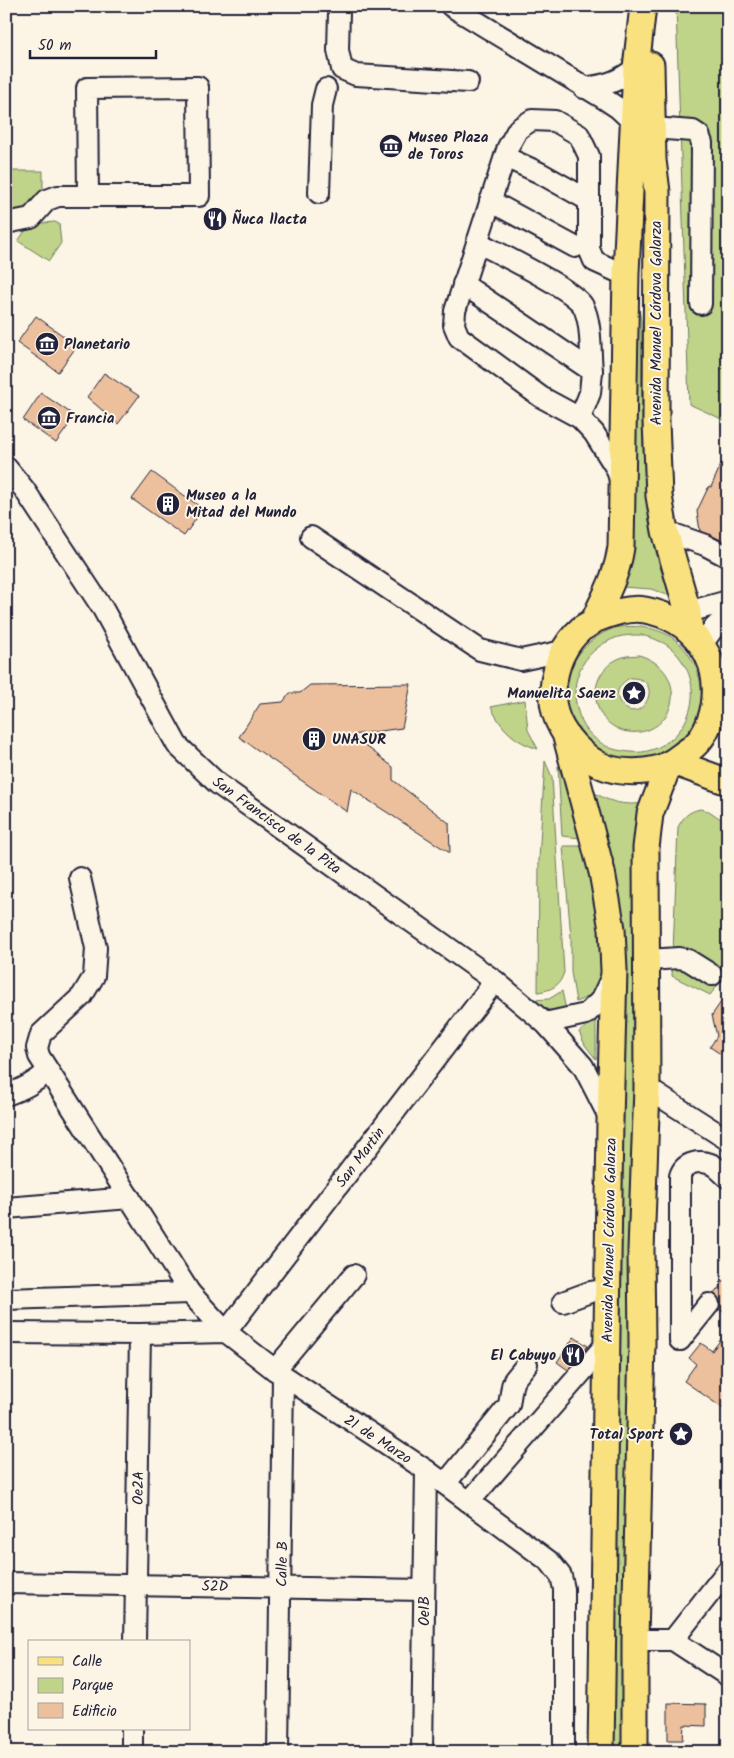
<svg xmlns="http://www.w3.org/2000/svg" width="734" height="1758" font-family="Kalam,sans-serif">
  <style>
    .green { fill: #bfd389; stroke: #707a62; fill-rule: evenodd }
    .building { fill: #ecc09c; stroke: #22223b }
    .lines { fill: none; stroke-linecap: round; stroke-linejoin: round }
    .minor-casing { stroke: #22223b; stroke-width: 24 }
    .major-casing { stroke: #22223b; stroke-width: 29 }
    .minor { stroke: #fcf5e5; stroke-width: 20 }
    .major { stroke: #fae180; stroke-width: 25 }
    .labels { text-anchor: middle; stroke-width: 4; stroke-linejoin: round; paint-order: stroke }
    .poi-label { font-size: 15px; font-weight: bold; fill: #22223b; stroke: #fcf5e5; text-anchor: start }
    .street-label { font-size: 15px; fill: #22223b; stroke: #fcf5e5 }
  </style>
  <rect width="100%" height="100%" fill="#fcf5e5"/>
  <filter id="ink" filterUnits="userSpaceOnUse"><feTurbulence type="fractalNoise" baseFrequency=".02" numOctaves="2"/><feDisplacementMap in="SourceGraphic" scale="10" xChannelSelector="R" yChannelSelector="G"/><feConvolveMatrix kernelMatrix="1 2 1 2 8 2 1 2 1" color-interpolation-filters="sRGB"/></filter>
  <g filter="url(#ink)">
    <g class="green">
      <path d="M676 6H728V422L689 404Z"/>
      <path d="M10 171H43V199L32 212 13 214 11 210Z"/>
      <path d="M55 222 59 224 61 243 49 261 18 241 30 224Z"/>
      <path d="M635 306 639 308 641 321C642 401 639 482 658 560 661 572 666 584 670 596L651 589 622 587Z"/>
      <path d="M642 626C649 628 657 630 664 633 674 637 683 646 689 655 730 716 661 789 601 752 590 746 579 737 574 726 569 714 565 703 565 689 567 661 591 633 619 627 626 626 635 627 642 626ZM641 635C647 637 654 638 659 641 668 644 677 653 682 661 704 693 689 738 651 750 640 754 628 752 617 750 603 747 588 735 582 722 565 686 580 650 618 637 625 635 634 635 641 635Z"/>
      <path d="M639 655C695 672 674 743 623 731 614 728 604 721 600 712 589 690 600 664 623 657 628 655 634 656 639 655ZM630 678C668 677 641 729 621 704 613 694 620 683 630 678Z"/>
      <path d="M525 700 528 730 538 749C515 742 501 729 491 707Z"/>
      <path d="M545 761 552 777 564 972C560 986 552 990 538 992L539 859Z"/>
      <path d="M558 766 574 807 581 838 562 836Z"/>
      <path d="M589 789C607 802 623 806 645 803L625 1752H611L621 1091Z"/>
      <path d="M700 809 709 811 728 824V973L710 995 672 976 678 827C684 816 688 812 700 809Z"/>
      <path d="M563 846H584C590 873 612 969 596 990 591 996 583 999 576 1002L571 972V937Z"/>
      <path d="M562 991 566 1010C549 1012 545 1010 531 1000L549 999Z"/>
      <path d="M596 1019V1059L585 1045 579 1032Z"/>
    </g>
    <g class="building">
      <path d="M36 316 77 346 58 372 17 343Z"/>
      <path d="M104 373 139 396 118 424 87 397Z"/>
      <path d="M41 393 75 416 56 443 23 420Z"/>
      <path d="M728 449V543L700 531 697 511 709 486 711 487Z"/>
      <path d="M152 472 203 509 184 536 132 499Z"/>
      <path d="M411 684 402 728 352 735 393 767V780L449 823 450 853 351 789 347 812 239 737 260 704 283 702 290 693H300L310 685Z"/>
      <path d="M728 992V1059L722 1058V1055L710 1047 717 1036 712 1015Z"/>
      <path d="M728 1275V1315L719 1309 720 1300 714 1294Z"/>
      <path d="M728 1330V1412L684 1381 696 1364 689 1358 701 1343 712 1351Z"/>
      <path d="M574 1337 588 1346 568 1370 557 1362Z"/>
      <path d="M668 1703 706 1704V1726L684 1725 683 1740H668Z"/>
    </g>
    <g class="lines">
      <g class="minor-casing">
        <g id="minor">
          <path d="M451 6 603 98 618 108 633 122"/>
          <path d="M339 12 338 50 342 69 356 75 468 82"/>
          <path d="M584 88C607 85 617 82 636 68"/>
          <path d="M652 128 693 131 699 135 702 143 701 304"/>
          <path d="M505 157 540 173 588 200"/>
          <path d="M319 193 322 105 326 89"/>
          <path d="M490 201 575 247"/>
          <path d="M6 223 31 218 47 200 58 196H199L198 87 87 88 88 196"/>
          <path d="M477 242C498 253 573 289 583 306 592 323 590 352 592 371"/>
          <path d="M463 284 592 371 590 393 580 418"/>
          <path d="M6 467 24 489 103 609 177 745 218 784 495 981 545 1023 583 1066 610 1119"/>
          <path d="M621 482 616 468 594 433 580 418 541 397 459 337 454 325 455 311 508 147 518 129 532 120 555 121 579 135 589 156V249L594 261 616 271 626 273"/>
          <path d="M665 531 705 545 728 557"/>
          <path d="M311 537 480 650 521 660 563 651"/>
          <path d="M688 612 728 601"/>
          <path d="M702 644 714 628 728 614"/>
          <path d="M80 878 96 948 94 976 82 996 41 1034 37 1048 39 1056 190 1293 226 1332 495 981"/>
          <path d="M648 960 679 958 688 960 712 975"/>
          <path d="M545 1023 586 1014 601 1000 612 976"/>
          <path d="M647 1088 728 1140"/>
          <path d="M6 1095C23 1089 35 1083 48 1071"/>
          <path d="M6 1208 130 1198"/>
          <path d="M6 1299 190 1293"/>
          <path d="M563 1302 590 1292 608 1289"/>
          <path d="M6 1333 140 1334 226 1332 275 1370 426 1470 550 1562 561 1576 564 1589V1752"/>
          <path d="M680 1340V1176C684 1162 700 1159 713 1165 718 1168 723 1174 728 1178"/>
          <path d="M680 1340 709 1304"/>
          <path d="M275 1370 354 1275"/>
          <path d="M445 1484 509 1405 512 1386 514 1380 527 1364"/>
          <path d="M469 1502 607 1343"/>
          <path d="M6 1583 424 1590"/>
          <path d="M635 1640H673L728 1676"/>
          <path d="M673 1640 728 1570"/>
          <path d="M135 1642 140 1334"/>
          <path d="M132 1752V1729"/>
          <path d="M278 1752 283 1376"/>
          <path d="M422 1752 426 1470"/>
        </g>
      </g>
      <g class="major-casing">
        <g id="major">
          <path d="M651 65 653 160 657 192 656 421 659 496 665 531 688 612 690 631"/>
          <path d="M594 620C610 614 628 607 645 610 693 619 722 658 714 706 712 718 706 734 697 743 693 748 687 751 682 755 671 764 659 770 645 771 626 773 606 771 590 759 568 743 550 718 553 689 555 666 563 645 581 629 585 626 590 624 593 621 596 617 598 612 600 607 610 587 618 569 621 547L626 273 636 68 643 6"/>
          <path d="M566 737 602 872 612 929 614 970 610 1121 601 1752"/>
          <path d="M673 762 728 782"/>
          <path d="M635 1752V1640L642 1343 641 1250 647 1088 646 848 650 814 669 764"/>
        </g>
      </g>
      <use href="#minor" class="minor"/>
      <use href="#major" class="major"/>
    </g>
  </g>
  <defs>
    <g id="museum-disc" transform="scale(1.25)"><circle r="9.5" fill="#22223b" stroke="#fcf5e5"/><path d="M0-6L6-3V-2H-6V-3ZM-5-1h2V3h-2ZM-1-1h2V3h-2ZM3-1h2V3H3ZM-6 4H6V6H-6Z" fill="#fff"/></g>
    <g id="restaurant-disc" transform="scale(1.25)"><circle r="9.5" fill="#22223b" stroke="#fcf5e5"/><path d="M-5-6h1v4h1v-4h1v4h1v-4h1v5L-1.5 .5V6h-2V.5L-5-1ZM5-6V6H3V1.5H1.5Q1.5-4 5-6Z" fill="#fff"/></g>
    <g id="building-disc" transform="scale(1.25)"><circle r="9.5" fill="#22223b" stroke="#fcf5e5"/><path d="M-4-6H4V6H1V3H-1V6H-4ZM-2.5-4.3h1.7v1.8h-1.7ZM.8-4.3h1.7v1.8H.8ZM-2.5-1h1.7V.8h-1.7ZM.8-1h1.7V.8H.8Z" fill="#fff"/></g>
    <g id="sight-disc" transform="scale(1.25)"><circle r="9.5" fill="#22223b" stroke="#fcf5e5"/><path d="M0-6L1.8-2.2L6-1.7L2.9 1.2L3.7 5.4L0 3.3L-3.7 5.4L-2.9 1.2L-6-1.7L-1.8-2.2Z" fill="#fff"/></g>
  </defs>
  <g fill-rule="evenodd">
    <use href="#museum-disc" x="391" y="146"/>
    <use href="#restaurant-disc" x="215" y="219"/>
    <use href="#museum-disc" x="47" y="344"/>
    <use href="#museum-disc" x="49" y="418"/>
    <use href="#building-disc" x="168" y="504"/>
    <use href="#sight-disc" x="634" y="693"/>
    <use href="#building-disc" x="314" y="739"/>
    <use href="#restaurant-disc" x="573" y="1355"/>
    <use href="#sight-disc" x="681" y="1434"/>
  </g>
  <g class="labels">
    <g class="poi-label">
      <text x="408" y="142">Museo Plaza<tspan x="408" dy="17">de Toros</tspan></text>
      <text x="232" y="224">Ñuca llacta</text>
      <text x="64" y="349">Planetario</text>
      <text x="66" y="423">Francia</text>
      <text x="186" y="500">Museo a la<tspan x="186" dy="17">Mitad del Mundo</tspan></text>
      <text x="616" y="698" text-anchor="end">Manuelita Saenz</text>
      <text x="332" y="744">UNASUR</text>
      <text x="556" y="1360" text-anchor="end">El Cabuyo</text>
      <text x="664" y="1439" text-anchor="end">Total Sport</text>
    </g>
    <g class="street-label">
      <text transform="translate(656 323) rotate(-90)" y="5">Avenida Manuel Córdova Galarza</text>
      <text transform="translate(277 825) rotate(36)" y="5">San Francisco de la Pita</text>
      <text transform="translate(360 1157) rotate(-53)" y="5">San Martin</text>
      <text transform="translate(609 1240) rotate(-89)" y="5">Avenida Manuel Córdova Galarza</text>
      <text transform="translate(378 1439) rotate(33)" y="5">21 de Marzo</text>
      <text transform="translate(138 1488) rotate(-89)" y="5">Oe2A</text>
      <text transform="translate(282 1564) rotate(-89)" y="5">Calle B</text>
      <text transform="translate(215 1586) rotate(1)" y="5">S2D</text>
      <text transform="translate(424 1611) rotate(-90)" y="5">Oe1B</text>
    </g>
  </g>
  <rect width="734" height="1758" fill="none" stroke="#fcf5e5" stroke-width="25"/>
  <rect x="12" y="12" width="709" height="1733" fill="none" stroke="#22223b" stroke-width="2" filter="url(#ink)"/>
  <rect x="28" y="1640" width="162" height="90" fill="#fcf5e5" stroke="#a5a1a1"/>
  <rect x="38" y="1657" width="25" height="8" fill="#fae180" stroke="#a5a1a1"/>
  <text x="72" y="1666" font-size="15" fill="#22223b">Calle</text>
  <rect x="38" y="1678" width="25" height="15" fill="#bfd389" stroke="#a5a1a1"/>
  <text x="72" y="1690" font-size="15" fill="#22223b">Parque</text>
  <rect x="38" y="1703" width="25" height="15" fill="#ecc09c" stroke="#a5a1a1"/>
  <text x="72" y="1716" font-size="15" fill="#22223b">Edificio</text>
  <path d="M30 50v8h126v-8" fill="none" stroke="#22223b" stroke-width="2.5"/>
  <text x="38" y="50" font-size="15" fill="#22223b" stroke="#fcf5e5" stroke-width="4" paint-order="stroke">50 m</text>
</svg>
